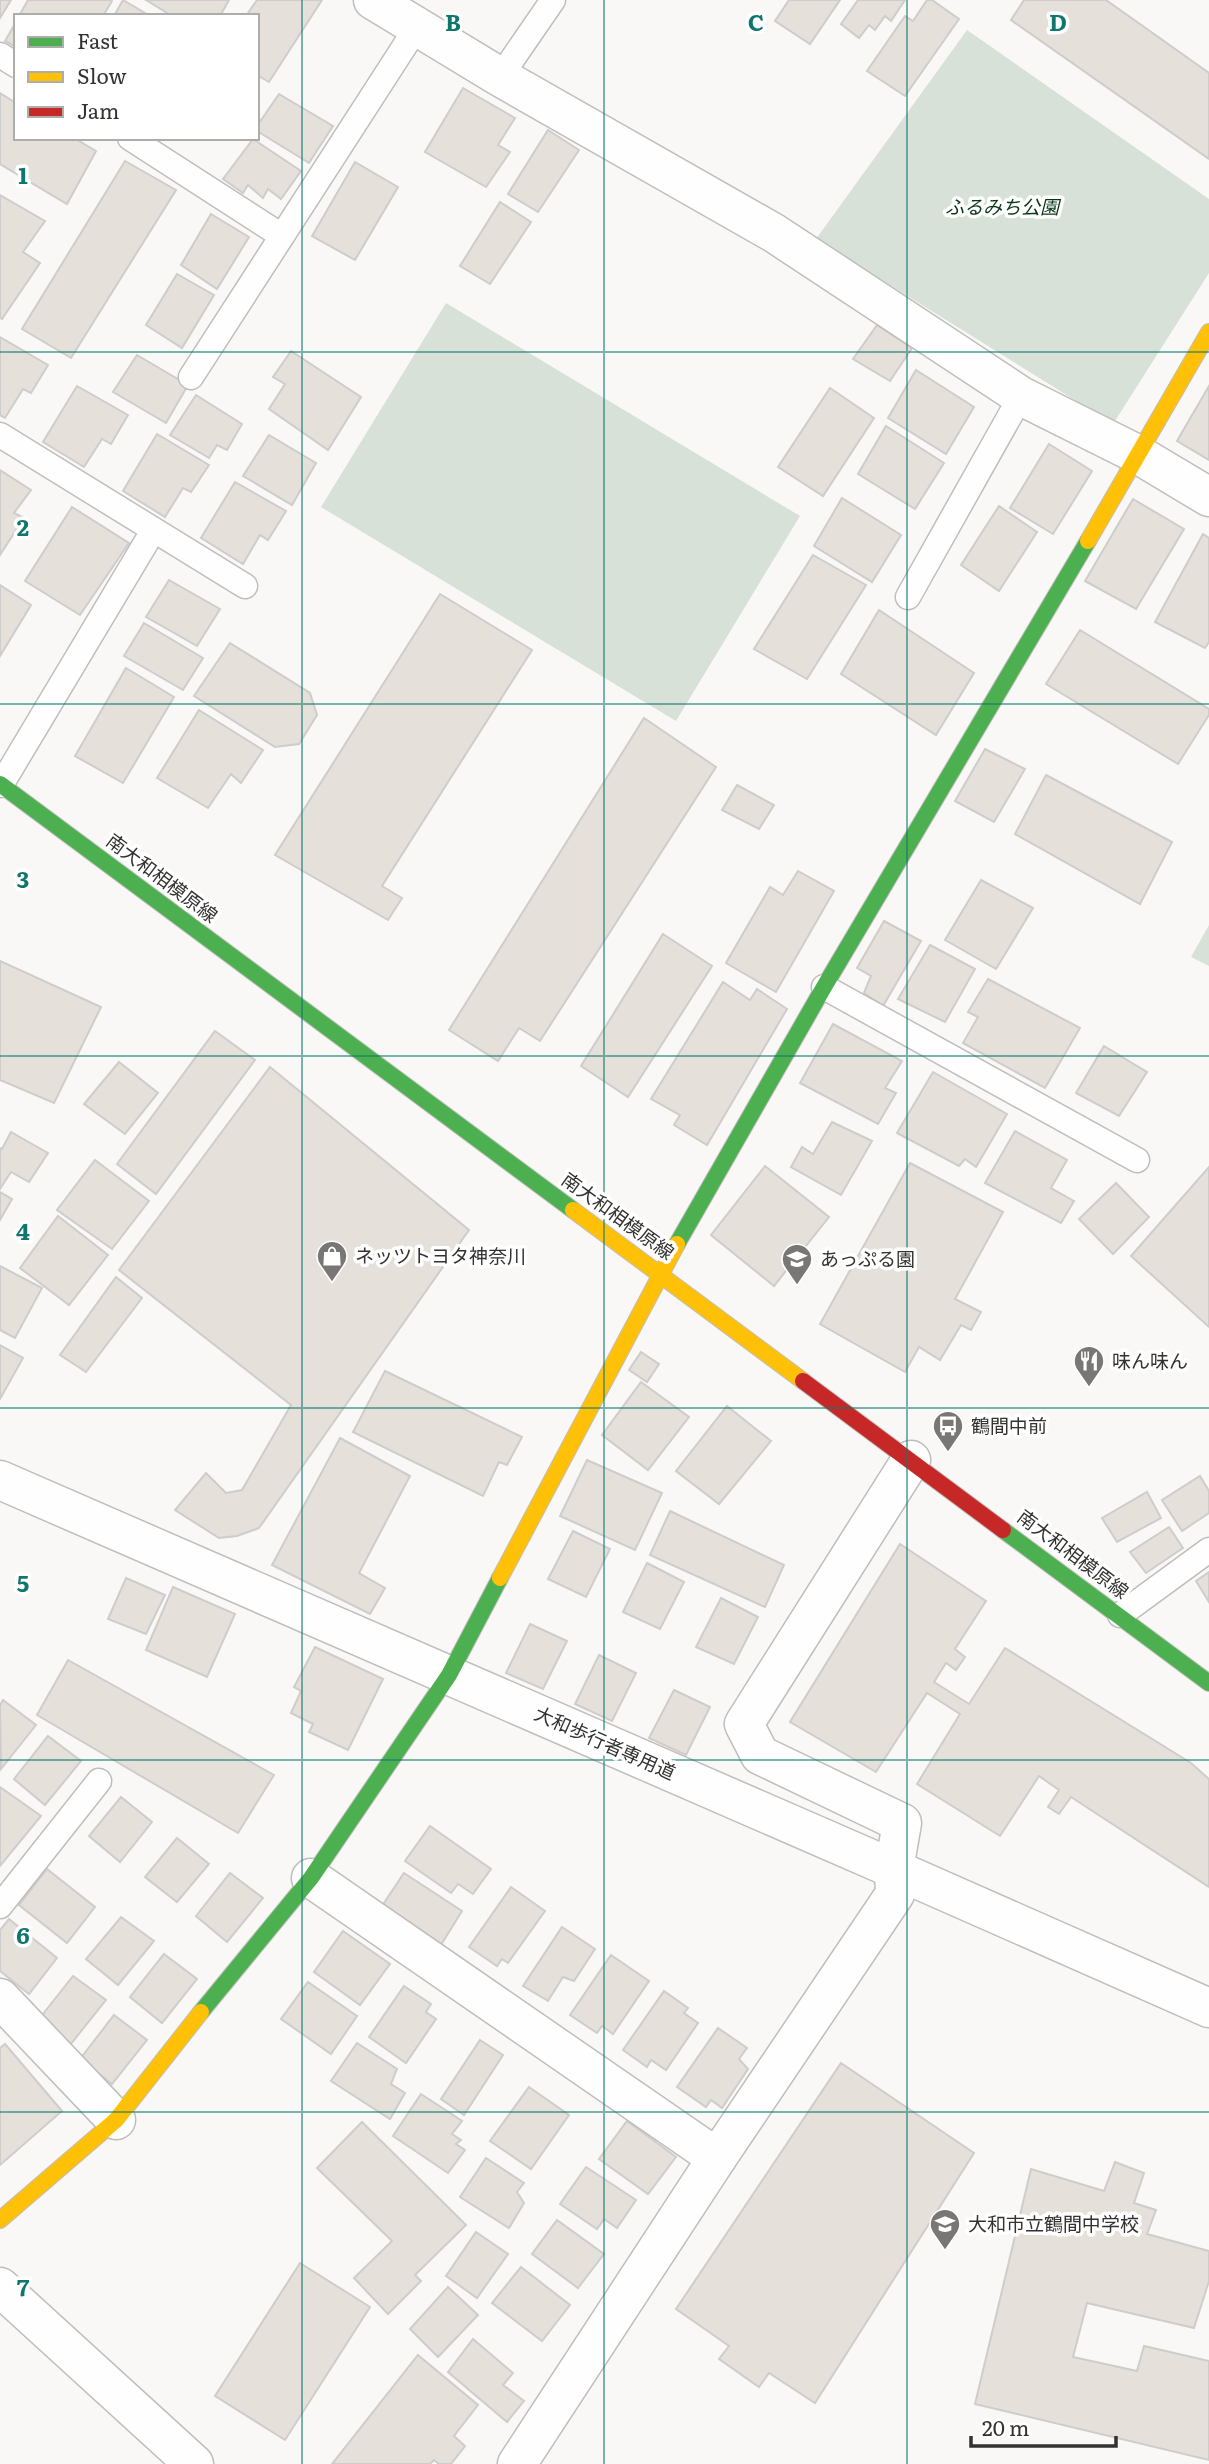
<svg xmlns="http://www.w3.org/2000/svg" width="1209" height="2464" font-family="Literata,'Noto Sans JP',serif">
  <style>
    .green { fill: #d7e1d7 }
    .building { fill: #e5e0da; stroke: #cecdcb; stroke-width: 2 }
    .lines { fill: none; stroke-linecap: round; stroke-linejoin: round }
    .lane-casing { stroke: #c0bebd; stroke-width: 27 }
    .street-casing { stroke: #c0bebd; stroke-width: 41 }
    .fast-casing { stroke: #c0bebd; stroke-width: 18 }
    .slow-casing { stroke: #c0bebd; stroke-width: 18 }
    .jam-casing { stroke: #c0bebd; stroke-width: 18 }
    .lane { stroke: #fefefe; stroke-width: 24 }
    .street { stroke: #fefefe; stroke-width: 38 }
    .fast { stroke: #4caf50; stroke-width: 16 }
    .slow { stroke: #ffc107; stroke-width: 16 }
    .jam { stroke: #c62828; stroke-width: 16 }
    .grid { fill: none; stroke: #0f766e; stroke-width: 2; stroke-opacity: 0.55 }
    .labels { text-anchor: middle; stroke-width: 7; stroke-linejoin: round; paint-order: stroke }
    .park-label { font-size: 19px; font-style: italic; fill: #0a3517; stroke: #fff }
    .street-label { font-size: 19px; fill: #333230; stroke: #fff }
    .poi-label { font-size: 19px; fill: #333230; stroke: #fff; text-anchor: start }
    .grid-label { font-size: 23px; text-anchor: middle; font-weight: bold; fill: #0f766e; stroke: #fff; stroke-width: 7; stroke-linejoin: round; paint-order: stroke }
  </style>
  <rect width="100%" height="100%" fill="#faf8f6"/>
  <g class="green">
    <path d="M967 30 1209 199V273L1113 424 816 239Z"/>
    <path d="M446 303 800 516 676 721 321 507Z"/>
    <path d="M1209 925V966L1191 957Z"/>
  </g>
  <g class="building">
    <path d="M0 0H11L0 18Z"/>
    <path d="M28 0H111L112 1 103 16H19Z"/>
    <path d="M123 0 150 16H114Z"/>
    <path d="M146 0H229L220 16H172Z"/>
    <path d="M257 0H322L269 82 257 75V16H246Z"/>
    <path d="M789 0H840L810 44 775 21Z"/>
    <path d="M858 0H905L891 21 885 16 875 30 869 25 859 38 841 24Z"/>
    <path d="M927 0H932L959 19 905 96 867 71 905 16 913 21Z"/>
    <path d="M1024 0H1106L1209 73V159L1011 20Z"/>
    <path d="M16 22V47L5 41Z"/>
    <path d="M463 88 515 118 498 145 510 152 486 187 425 152Z"/>
    <path d="M0 93 16 103V138H74L96 151 67 204 0 164Z"/>
    <path d="M279 94 333 126 309 163 257 131V126Z"/>
    <path d="M548 130 579 150 538 212 508 194Z"/>
    <path d="M253 139 301 171 281 199 268 189 263 198 248 185 243 193 223 179Z"/>
    <path d="M125 161 176 190 71 358 22 329Z"/>
    <path d="M355 162 398 187 355 260 312 236Z"/>
    <path d="M0 195 45 221 23 252 40 263 2 319 0 318Z"/>
    <path d="M500 202 531 222 490 284 460 266Z"/>
    <path d="M211 214 249 237 217 289 181 265Z"/>
    <path d="M177 274 214 295 182 348 146 325Z"/>
    <path d="M877 325 912 348 890 381 853 359Z"/>
    <path d="M0 337 48 365 31 393 23 389 5 418 0 415Z"/>
    <path d="M291 351 361 397 328 450 269 409 285 384 273 377Z"/>
    <path d="M137 355 188 385 166 423 113 392Z"/>
    <path d="M916 370 974 407 946 454 888 418Z"/>
    <path d="M77 386 128 415 111 444 102 439 84 467 43 442Z"/>
    <path d="M1209 386V460L1177 441Z"/>
    <path d="M830 388 874 418 823 496 778 467Z"/>
    <path d="M196 395 242 424 227 450 217 445 209 458 170 435Z"/>
    <path d="M886 426 944 463 915 509 858 474Z"/>
    <path d="M157 434 209 465 191 492 183 488 165 517 123 491Z"/>
    <path d="M269 435 316 463 292 505 243 476Z"/>
    <path d="M1049 444 1092 471 1053 534 1010 508Z"/>
    <path d="M0 470 31 490 14 513 24 518 0 555Z"/>
    <path d="M235 482 286 511 268 540 260 535 243 564 201 538Z"/>
    <path d="M842 498 901 535 872 582 814 546Z"/>
    <path d="M1133 499 1184 529 1136 609 1085 581Z"/>
    <path d="M999 506 1037 532 999 591 961 565Z"/>
    <path d="M72 507 129 543 80 615 25 581Z"/>
    <path d="M1203 534 1209 538V642L1205 648 1155 622Z"/>
    <path d="M813 555 866 585 807 679 754 649Z"/>
    <path d="M169 580 220 609 197 646 146 617Z"/>
    <path d="M0 585 31 605 0 656Z"/>
    <path d="M440 594 532 650 382 886 402 898 388 920 275 855Z"/>
    <path d="M879 610 974 673 936 735 841 674Z"/>
    <path d="M144 623 203 658 183 690 124 656Z"/>
    <path d="M1080 630 1209 709V715L1178 764 1046 684Z"/>
    <path d="M230 643 310 693 317 715 299 744 275 747 194 696Z"/>
    <path d="M126 668 174 697 123 783 75 756Z"/>
    <path d="M199 710 263 750 241 783 231 774 208 808 157 778Z"/>
    <path d="M644 718 716 767 540 1041 519 1028 498 1061 449 1030Z"/>
    <path d="M985 749 1025 769 994 822 955 801Z"/>
    <path d="M1046 775 1172 842 1140 904 1015 834Z"/>
    <path d="M737 785 774 805 759 829 722 810Z"/>
    <path d="M798 871 834 891 776 992 726 963 770 887 783 895Z"/>
    <path d="M981 880 1033 908 996 969 945 940Z"/>
    <path d="M884 921 921 941 883 1006 864 993 871 976 857 968Z"/>
    <path d="M663 934 712 966 628 1097 581 1066Z"/>
    <path d="M930 945 975 969 945 1022 898 999Z"/>
    <path d="M0 961 101 1007 54 1103 0 1080Z"/>
    <path d="M988 979 1080 1028 1045 1088 963 1043 978 1017 968 1012Z"/>
    <path d="M723 982 750 1000 757 989 787 1009 707 1145 674 1125 680 1115 651 1099Z"/>
    <path d="M833 1024 902 1061 885 1088 896 1093 878 1124 800 1083Z"/>
    <path d="M215 1031 255 1060 156 1194 117 1164Z"/>
    <path d="M1104 1046 1147 1072 1119 1116 1076 1093Z"/>
    <path d="M119 1062 158 1093 125 1134 84 1104Z"/>
    <path d="M270 1067 469 1230 259 1528 237 1536 219 1538 175 1510 206 1473 226 1493 242 1490 291 1405 119 1270Z"/>
    <path d="M933 1072 1007 1114 976 1167 965 1159 959 1166 897 1133Z"/>
    <path d="M832 1122 872 1141 841 1195 791 1167 802 1147 813 1154Z"/>
    <path d="M1015 1131 1067 1160 1051 1188 1074 1201 1061 1223 985 1183Z"/>
    <path d="M11 1132 48 1153 29 1182 11 1172 0 1189V1148L2 1149Z"/>
    <path d="M95 1160 149 1201 112 1249 57 1210Z"/>
    <path d="M910 1163 1003 1212 955 1299 981 1312 971 1330 961 1325 940 1360 919 1347 905 1372 820 1324Z"/>
    <path d="M765 1166 829 1217 774 1286 711 1235Z"/>
    <path d="M1209 1167V1327L1131 1256Z"/>
    <path d="M1116 1183 1149 1217 1113 1254 1079 1219Z"/>
    <path d="M0 1192 12 1199 0 1220Z"/>
    <path d="M58 1216 108 1255 69 1305 20 1268Z"/>
    <path d="M0 1266 42 1288 15 1338 0 1330Z"/>
    <path d="M116 1277 142 1298 86 1372 60 1355Z"/>
    <path d="M0 1345 23 1358 0 1399Z"/>
    <path d="M641 1352 659 1364 647 1382 629 1370Z"/>
    <path d="M385 1371 522 1437 507 1465 499 1462 483 1496 353 1432Z"/>
    <path d="M641 1382 689 1417 648 1470 602 1435Z"/>
    <path d="M727 1406 771 1441 719 1504 676 1471Z"/>
    <path d="M340 1438 410 1476 359 1573 385 1588 370 1614 272 1565Z"/>
    <path d="M587 1460 662 1493 635 1550 560 1516Z"/>
    <path d="M1200 1476 1209 1491V1513L1182 1531 1162 1500Z"/>
    <path d="M1147 1492 1161 1518 1117 1542 1102 1518Z"/>
    <path d="M670 1511 784 1565 765 1607 650 1555Z"/>
    <path d="M1169 1527 1183 1548 1146 1573 1130 1552Z"/>
    <path d="M573 1531 610 1549 586 1597 548 1579Z"/>
    <path d="M900 1544 986 1601 955 1649 965 1657 956 1670 946 1663 934 1682 969 1704 1005 1648 1191 1763 1209 1779V1887L1071 1797 1059 1814 1048 1807 1059 1790 1039 1776 1000 1836 917 1784 960 1714 927 1693 876 1772 790 1722Z"/>
    <path d="M647 1563 684 1582 660 1629 623 1612Z"/>
    <path d="M1209 1572V1602L1196 1581Z"/>
    <path d="M126 1578 165 1595 146 1634 108 1619Z"/>
    <path d="M173 1587 235 1614 207 1677 146 1650Z"/>
    <path d="M721 1598 758 1617 734 1664 696 1647Z"/>
    <path d="M530 1624 567 1641 543 1689 506 1673Z"/>
    <path d="M315 1647 383 1679 348 1750 309 1732 313 1724 291 1713 301 1691 294 1687Z"/>
    <path d="M599 1655 636 1673 612 1721 575 1704Z"/>
    <path d="M68 1660 274 1775 238 1833 37 1715Z"/>
    <path d="M674 1690 710 1707 686 1755 649 1738Z"/>
    <path d="M3 1700 36 1725 1 1769 0 1705Z"/>
    <path d="M48 1736 81 1761 45 1805 14 1779Z"/>
    <path d="M0 1787 41 1816 0 1866Z"/>
    <path d="M121 1797 152 1822 120 1862 89 1836Z"/>
    <path d="M430 1826 491 1869 473 1894 458 1884 451 1893 405 1861Z"/>
    <path d="M177 1838 209 1864 177 1902 145 1877Z"/>
    <path d="M47 1869 95 1907 67 1943 19 1905Z"/>
    <path d="M230 1873 263 1898 227 1942 196 1916Z"/>
    <path d="M404 1873 462 1911 439 1948 380 1909Z"/>
    <path d="M511 1887 545 1911 508 1963 502 1959 497 1966 469 1947Z"/>
    <path d="M121 1917 154 1941 118 1985 86 1959Z"/>
    <path d="M9 1919 57 1958 29 1994 0 1971V1930Z"/>
    <path d="M562 1927 595 1949 574 1981 563 1977 548 2001 523 1986Z"/>
    <path d="M343 1931 390 1964 360 2005 314 1972Z"/>
    <path d="M164 1954 197 1979 162 2023 130 1997Z"/>
    <path d="M611 1955 649 1981 613 2034 602 2026 597 2033 570 2015Z"/>
    <path d="M73 1976 106 2000 70 2045 39 2019Z"/>
    <path d="M308 1982 357 2016 331 2054 281 2019Z"/>
    <path d="M404 1986 431 2004 426 2012 436 2019 406 2063 369 2037Z"/>
    <path d="M664 1991 688 2008 684 2013 698 2023 666 2070 651 2060 647 2067 623 2050Z"/>
    <path d="M114 2015 147 2040 112 2084 80 2059Z"/>
    <path d="M718 2028 747 2048 739 2059 748 2069 722 2108 711 2100 706 2107 677 2087Z"/>
    <path d="M480 2040 503 2055 464 2115 441 2099Z"/>
    <path d="M357 2043 397 2069 391 2084 405 2093 390 2119 331 2081Z"/>
    <path d="M5 2044 62 2111 0 2165V2048Z"/>
    <path d="M841 2063 974 2153 815 2403 769 2373 759 2387 719 2359 729 2346 676 2309Z"/>
    <path d="M529 2087 569 2115 531 2169 490 2141Z"/>
    <path d="M421 2094 462 2121 452 2134 461 2140 456 2144 465 2150 448 2173 393 2136Z"/>
    <path d="M627 2121 676 2157 648 2194 599 2159Z"/>
    <path d="M362 2122 466 2225 415 2275 421 2281 388 2314 354 2278 392 2241 317 2168Z"/>
    <path d="M486 2158 524 2183 517 2192 524 2203 509 2228 460 2197Z"/>
    <path d="M1115 2162 1144 2173 1134 2203 1156 2210 1147 2234 1209 2251V2281L1194 2328 1087 2303 1073 2357 1137 2371 1144 2346 1209 2361V2460L975 2404 1031 2169 1104 2191Z"/>
    <path d="M586 2167 636 2200 617 2228 604 2219 597 2229 560 2204Z"/>
    <path d="M557 2220 604 2254 578 2288 532 2254Z"/>
    <path d="M476 2232 508 2254 477 2298 446 2276Z"/>
    <path d="M300 2263 370 2307 285 2440 215 2396Z"/>
    <path d="M521 2267 570 2305 542 2341 492 2303Z"/>
    <path d="M448 2287 478 2315 438 2357 410 2329Z"/>
    <path d="M473 2339 513 2373 503 2385 524 2401 507 2422 448 2372Z"/>
    <path d="M418 2355 478 2405 454 2436 465 2446 451 2464H439L434 2460 430 2464H332Z"/>
  </g>
  <g class="lines">
    <g class="lane-casing">
      <g id="lane">
        <path d="M0 55 16 65"/>
        <path d="M500 77 553 0"/>
        <path d="M130 138 282 236"/>
        <path d="M191 377 417 27"/>
        <path d="M0 435 245 586"/>
        <path d="M908 597 1021 396"/>
        <path d="M1 785 153 531"/>
        <path d="M824 987 1137 1160"/>
        <path d="M1120 1615 1209 1550"/>
        <path d="M0 1906 99 1781"/>
      </g>
    </g>
    <g class="street-casing">
      <g id="street">
        <path d="M373 0 500 77 774 233 1021 396 1139 455 1209 497"/>
        <path d="M0 1480 894 1869 1209 2008"/>
        <path d="M311 1878 717 2158"/>
        <path d="M0 1998 116 2120"/>
        <path d="M0 2287 194 2464"/>
        <path d="M517 2464 717 2158 895 1894 894 1869 902 1823 760 1755 744 1724 911 1460"/>
      </g>
    </g>
    <g class="fast-casing">
      <g id="fast">
        <path d="M0 784 573 1210"/>
        <path d="M677 1244 824 987 1088 541"/>
        <path d="M1003 1530 1209 1683"/>
        <path d="M201 2012 311 1878 449 1675 500 1578"/>
      </g>
    </g>
    <g class="slow-casing">
      <g id="slow">
        <path d="M1088 541 1209 332"/>
        <path d="M573 1210 803 1381"/>
        <path d="M500 1578 677 1244"/>
        <path d="M0 2220 116 2120 201 2012"/>
      </g>
    </g>
    <g class="jam-casing">
      <path id="jam" d="M803 1381 1003 1530"/>
    </g>
    <use href="#lane" class="lane"/>
    <use href="#street" class="street"/>
    <use href="#fast" class="fast"/>
    <use href="#slow" class="slow"/>
    <use href="#jam" class="jam"/>
  </g>
  <path class="grid" d="M302 0V2464M604 0V2464M907 0V2464M0 352H1209M0 704H1209M0 1056H1209M0 1408H1209M0 1760H1209M0 2112H1209"/>
  <defs>
    <g id="shop-pin" transform="scale(1.575)"><path d="M0 17L-7.5 6A9.5 9.5 0 1 1 7.5 6Z" fill="#797775" stroke="#fff"/><path d="M-5-2.5h2.3a2.7 3.5 0 0 1 5.4 0H5L5.5 6h-11ZM-1.5-2.5h3a1.5 2.3 0 0 0-3 0Z" fill="#fff"/></g>
    <g id="school-pin" transform="scale(1.575)"><path d="M0 17L-7.5 6A9.5 9.5 0 1 1 7.5 6Z" fill="#797775" stroke="#fff"/><path d="M0-5L7-2L0 1L-7-2ZM-4 1L0 2.5L4 1V4Q0 6-4 4Z" fill="#fff"/></g>
    <g id="restaurant-pin" transform="scale(1.575)"><path d="M0 17L-7.5 6A9.5 9.5 0 1 1 7.5 6Z" fill="#797775" stroke="#fff"/><path d="M-5-6h1v4h1v-4h1v4h1v-4h1v5L-1.5 .5V6h-2V.5L-5-1ZM5-6V6H3V1.5H1.5Q1.5-4 5-6Z" fill="#fff"/></g>
    <g id="bus-pin" transform="scale(1.575)"><path d="M0 17L-7.5 6A9.5 9.5 0 1 1 7.5 6Z" fill="#797775" stroke="#fff"/><path d="M-5-6H5V4H4V6H2V4H-2V6H-4V4H-5ZM-3.5-4V0h7V-4ZM-3.5 1.2v1.5H-2V1.2ZM2 1.2v1.5H3.5V1.2Z" fill="#fff"/></g>
  </defs>
  <g fill-rule="evenodd">
    <use href="#shop-pin" x="332" y="1256"/>
    <use href="#school-pin" x="797" y="1259"/>
    <use href="#restaurant-pin" x="1089" y="1361"/>
    <use href="#bus-pin" x="948" y="1426"/>
    <use href="#school-pin" x="945" y="2224"/>
  </g>
  <g class="labels">
    <g class="park-label">
      <text x="1002" y="214">ふるみち公園</text>
    </g>
    <g class="street-label">
      <text transform="translate(162 878) rotate(37)" y="7">南大和相模原線</text>
      <text transform="translate(618 1216) rotate(36)" y="7">南大和相模原線</text>
      <text transform="translate(1073 1554) rotate(37)" y="7">南大和相模原線</text>
      <text transform="translate(605 1743) rotate(24)" y="7">大和歩行者専用道</text>
    </g>
    <g class="poi-label">
      <text x="355" y="1263">ネッツトヨタ神奈川</text>
      <text x="820" y="1266">あっぷる園</text>
      <text x="1112" y="1368">味ん味ん</text>
      <text x="971" y="1433">鶴間中前</text>
      <text x="968" y="2231">大和市立鶴間中学校</text>
    </g>
  </g>
  <g class="grid-label">
    <text x="453" y="31">B</text>
    <text x="756" y="31">C</text>
    <text x="1058" y="31">D</text>
    <text x="23" y="184">1</text>
    <text x="23" y="536">2</text>
    <text x="23" y="888">3</text>
    <text x="23" y="1240">4</text>
    <text x="23" y="1592">5</text>
    <text x="23" y="1944">6</text>
    <text x="23" y="2296">7</text>
  </g>
  <rect x="14" y="14" width="245" height="126" fill="#ffffff" stroke="#adadac" stroke-width="2"/>
  <rect x="28" y="37" width="35" height="10" fill="#4caf50" stroke="#adadac" stroke-width="2"/>
  <text x="77" y="49" font-size="21" fill="#333230">Fast</text>
  <rect x="28" y="72" width="35" height="10" fill="#ffc107" stroke="#adadac" stroke-width="2"/>
  <text x="77" y="84" font-size="21" fill="#333230">Slow</text>
  <rect x="28" y="107" width="35" height="10" fill="#c62828" stroke="#adadac" stroke-width="2"/>
  <text x="77" y="119" font-size="21" fill="#333230">Jam</text>
  <path d="M971 2436v10h145v-10" fill="none" stroke="#333230" stroke-width="3.5"/>
  <text x="982" y="2436" font-size="21" fill="#333230" stroke="#ffffff" stroke-width="5" paint-order="stroke">20 m</text>
</svg>
